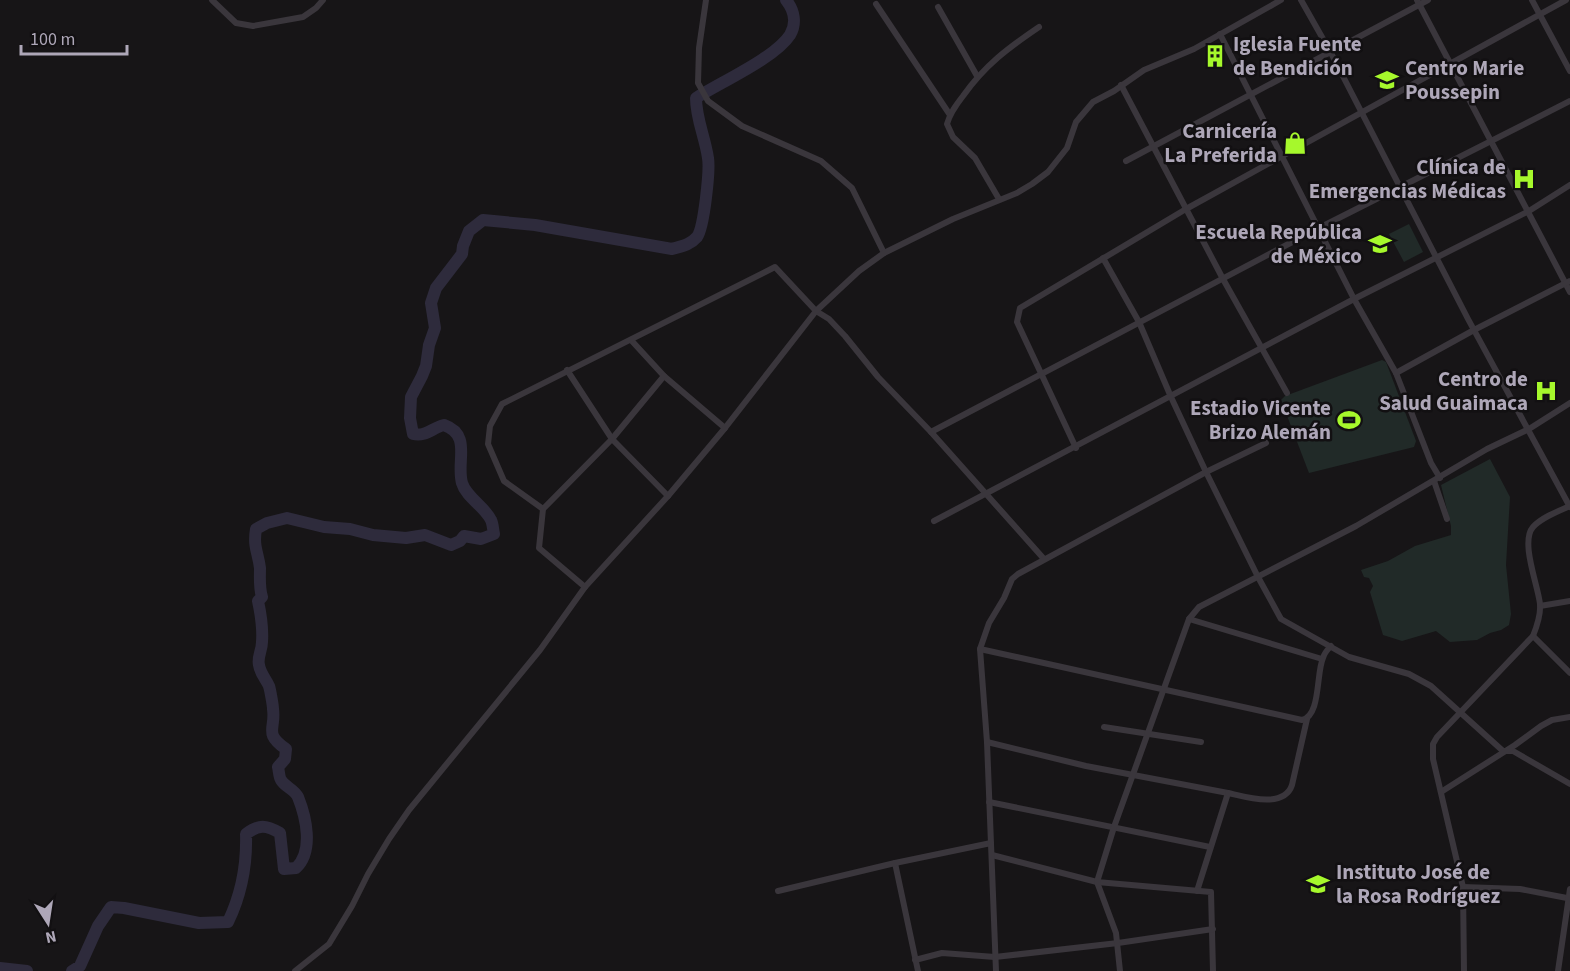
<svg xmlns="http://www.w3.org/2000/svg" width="1570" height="971" font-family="'Source Sans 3',sans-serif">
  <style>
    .green { fill: #212a28 }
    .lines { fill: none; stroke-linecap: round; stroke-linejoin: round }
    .river { stroke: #2e2b3c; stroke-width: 12 }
    .street { stroke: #3a363c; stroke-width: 6 }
    .labels { text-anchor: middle; stroke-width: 5; stroke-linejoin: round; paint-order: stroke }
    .poi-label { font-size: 21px; font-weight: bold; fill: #aea7b8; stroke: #121012; text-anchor: end }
  </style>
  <rect width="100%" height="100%" fill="#171517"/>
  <g class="green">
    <path d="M1409 224 1423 252 1404 262 1389 234Z"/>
    <path d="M1382 360 1386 362 1416 441 1414 447 1309 473 1281 400 1285 396Z"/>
    <path d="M1490 459 1510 497 1506 565 1511 614 1509 625 1501 630 1490 633 1477 640 1450 642 1436 631 1402 641 1383 635 1370 592 1373 586 1369 578 1364 577 1361 570 1388 561 1415 546 1451 535V526L1441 485Z"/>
  </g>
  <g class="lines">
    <g class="river">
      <path d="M0 968 27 971"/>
      <path d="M72 971 80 966 98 926 111 907 124 908 199 923 228 922C242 893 247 866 246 834 259 824 266 825 280 833L284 869 296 868C314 851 306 817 298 797 294 789 285 787 281 780 279 777 279 771 278 767L285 759 286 749C263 733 276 729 273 709 273 705 270 689 269 686 266 679 260 673 259 665 257 657 262 651 262 642 263 629 261 615 258 601L262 597C259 587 260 578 260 568 258 552 253 547 256 529L267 523 287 518 324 527 350 529 373 535 406 538 425 535 451 545 460 541 464 536 481 539 494 534C493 530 493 524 491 520 485 507 466 497 462 483 456 461 472 435 444 425 432 428 426 437 413 434L410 418 411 397 422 376 426 366 429 345 435 328 431 303 436 288 462 254 463 246 469 231 483 220 535 225 672 249C682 246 690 245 697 237 704 228 710 170 708 158 705 137 696 119 696 98 721 82 775 58 790 35 797 23 794 10 786 0"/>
    </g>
    <g class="street">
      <path d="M212 0 236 23 253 26 303 17 316 8 323 0"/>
      <path d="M706 0 699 48 698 83 708 101 742 126 821 161 852 188 884 253"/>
      <path d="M1301 0 1331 53 1468 319 1570 507"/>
      <path d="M1417 0 1570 292"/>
      <path d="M1532 0 1570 71"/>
      <path d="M876 4 950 115"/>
      <path d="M938 7 977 76"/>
      <path d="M1220 34 1354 299 1396 373 1431 463 1440 478"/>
      <path d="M1121 85 1223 279 1287 393"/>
      <path d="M1126 161 1428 0"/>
      <path d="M999 199 975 158 953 137 947 124C950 113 956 105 963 96 985 65 1008 48 1039 27"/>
      <path d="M1103 258 1139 322 1171 397 1206 472 1258 577 1281 619 1349 657 1409 674 1431 686 1503 751H1513L1570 784"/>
      <path d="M631 340 664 376 725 428"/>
      <path d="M567 370 612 439 668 496"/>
      <path d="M1396 373 1474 330 1570 281"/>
      <path d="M931 432 1319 228 1570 101"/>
      <path d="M1076 448 1017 322 1020 308 1186 209 1566 0"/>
      <path d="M1434 481 1447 519"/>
      <path d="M543 509 504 481 488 444 490 426 502 404 775 267 816 311 829 319 845 336 878 377 931 432 1044 559"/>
      <path d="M934 521 1354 299 1529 211 1570 185"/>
      <path d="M585 587 539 548 543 509 612 439 664 376"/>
      <path d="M1540 606 1570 601"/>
      <path d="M1189 619 1322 659"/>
      <path d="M1533 636 1570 673"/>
      <path d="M980 649 1302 720C1321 716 1316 673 1323 658 1324 654 1328 649 1331 646"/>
      <path d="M1104 727 1201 742"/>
      <path d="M987 742 1086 766 1228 793 1197 891"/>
      <path d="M1441 792 1515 745 1541 726 1552 720 1570 717"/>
      <path d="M1228 793C1246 797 1284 809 1292 785L1307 719"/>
      <path d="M989 802 1210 847"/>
      <path d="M992 855 1097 882 1211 892 1213 971"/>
      <path d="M895 863 918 971"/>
      <path d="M1463 887 1520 889 1567 898"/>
      <path d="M778 891 895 863 991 843"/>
      <path d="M915 960 942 953 995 957 1118 943 1213 929"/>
      <path d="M295 971 329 944 352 906 368 874 389 839 409 810 540 650 585 587 668 496 725 428 816 311 859 271 884 253 953 219 1017 193 1032 184 1048 172 1067 148 1076 122 1093 102 1114 91 1144 70 1194 49 1281 0"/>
      <path d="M996 971 987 742 980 649 989 623 1004 598 1012 579 1018 574 1206 472 1266 443"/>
      <path d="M1120 971 1116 933 1097 882 1114 827 1189 619 1199 607 1356 526 1487 449 1529 429 1570 403"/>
      <path d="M1464 971 1463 887 1433 759V744L1437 737 1533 636C1537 626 1541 615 1540 604 1538 585 1520 542 1533 527 1542 517 1559 511 1570 506"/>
      <path d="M1558 971 1570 889"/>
    </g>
  </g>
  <defs>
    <g id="building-bare" transform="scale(1.8)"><path d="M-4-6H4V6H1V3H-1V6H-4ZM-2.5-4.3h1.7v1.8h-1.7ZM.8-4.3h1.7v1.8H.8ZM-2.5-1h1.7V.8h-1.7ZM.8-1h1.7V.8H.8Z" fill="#a6f82c" stroke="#121012" stroke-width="2.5" paint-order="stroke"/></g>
    <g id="school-bare" transform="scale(1.8)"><path d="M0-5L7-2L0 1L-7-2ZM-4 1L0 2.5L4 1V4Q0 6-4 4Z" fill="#a6f82c" stroke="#121012" stroke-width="2.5" paint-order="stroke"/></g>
    <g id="shop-bare" transform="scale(1.8)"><path d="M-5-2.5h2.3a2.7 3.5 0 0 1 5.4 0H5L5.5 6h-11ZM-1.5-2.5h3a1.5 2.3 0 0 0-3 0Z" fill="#a6f82c" stroke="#121012" stroke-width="2.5" paint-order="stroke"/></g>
    <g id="hospital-bare" transform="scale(1.8)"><path d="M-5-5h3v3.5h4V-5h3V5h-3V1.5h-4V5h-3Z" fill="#a6f82c" stroke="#121012" stroke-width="2.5" paint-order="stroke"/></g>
    <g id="stadium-bare" transform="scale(1.8)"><path d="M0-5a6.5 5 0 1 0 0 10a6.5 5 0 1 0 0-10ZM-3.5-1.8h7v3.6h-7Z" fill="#a6f82c" stroke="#121012" stroke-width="2.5" paint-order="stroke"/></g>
  </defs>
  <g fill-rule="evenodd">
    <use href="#building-bare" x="1215" y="56"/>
    <use href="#school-bare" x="1387" y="80"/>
    <use href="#shop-bare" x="1295" y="143"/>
    <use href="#hospital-bare" x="1524" y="179"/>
    <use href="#school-bare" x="1380" y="244"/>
    <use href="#hospital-bare" x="1546" y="391"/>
    <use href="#stadium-bare" x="1349" y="420"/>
    <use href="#school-bare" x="1318" y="884"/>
  </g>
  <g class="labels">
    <g class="poi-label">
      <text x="1233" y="51" text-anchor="start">Iglesia Fuente<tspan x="1233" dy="24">de Bendición</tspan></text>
      <text x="1405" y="75" text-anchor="start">Centro Marie<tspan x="1405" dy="24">Poussepin</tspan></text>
      <text x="1277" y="138">Carnicería<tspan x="1277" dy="24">La Preferida</tspan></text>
      <text x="1506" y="174">Clínica de<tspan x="1506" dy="24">Emergencias Médicas</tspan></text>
      <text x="1362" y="239">Escuela República<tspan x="1362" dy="24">de México</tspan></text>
      <text x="1528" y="386">Centro de<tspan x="1528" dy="24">Salud Guaimaca</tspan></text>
      <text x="1331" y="415">Estadio Vicente<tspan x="1331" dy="24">Brizo Alemán</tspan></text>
      <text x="1336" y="879" text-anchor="start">Instituto José de<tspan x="1336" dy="24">la Rosa Rodríguez</tspan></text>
    </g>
  </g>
  <g transform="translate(48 923) rotate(168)" stroke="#121012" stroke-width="4.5" paint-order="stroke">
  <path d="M0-4.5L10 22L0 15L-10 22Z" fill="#aea7b8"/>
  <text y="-9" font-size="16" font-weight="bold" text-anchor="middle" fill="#aea7b8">N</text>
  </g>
  <path d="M21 45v9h106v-9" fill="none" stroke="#aea7b8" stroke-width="3"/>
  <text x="30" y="45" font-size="18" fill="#aea7b8" stroke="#121012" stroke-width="4.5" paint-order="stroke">100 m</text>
</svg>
